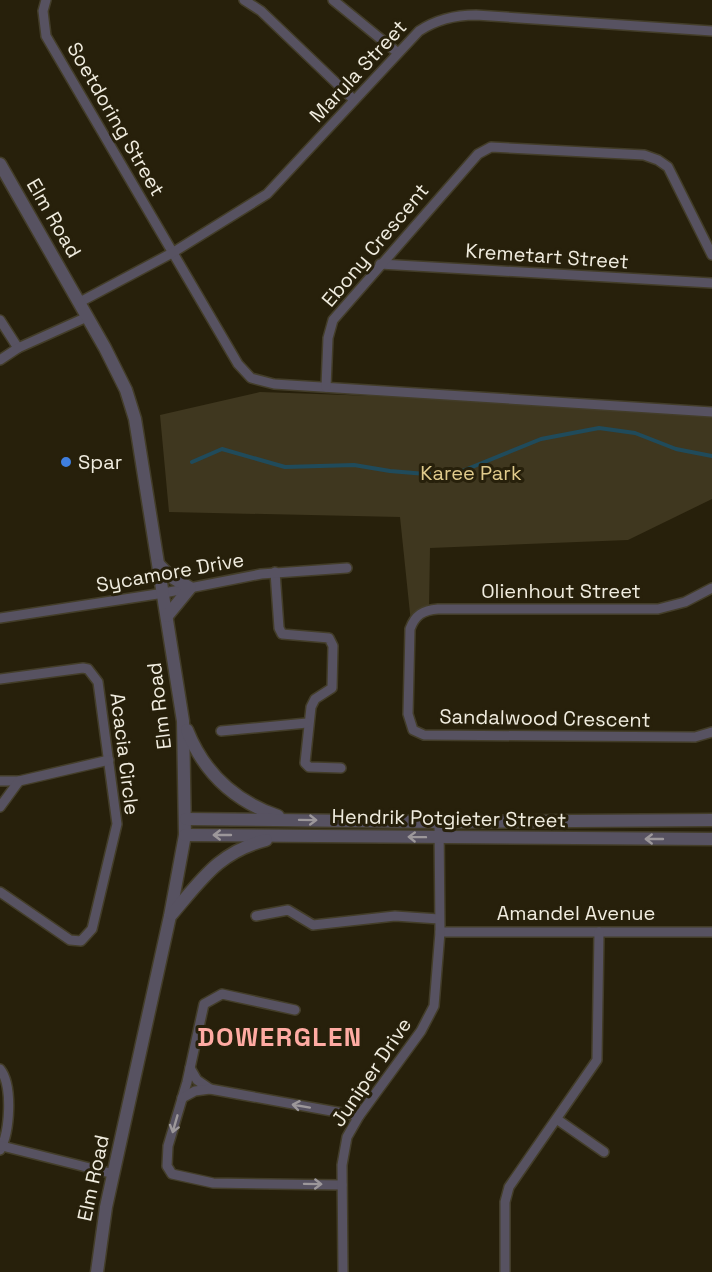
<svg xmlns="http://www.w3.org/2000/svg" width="712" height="1272" font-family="'Space Grotesk',sans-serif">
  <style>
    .green { fill: #3f371f }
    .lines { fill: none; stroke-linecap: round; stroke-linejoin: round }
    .stream { stroke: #204b5b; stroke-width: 4 }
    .minor-casing { stroke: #433d29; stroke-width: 12 }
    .tertiary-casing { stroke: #433d29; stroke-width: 15 }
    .minor { stroke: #575261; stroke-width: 9 }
    .tertiary { stroke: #575261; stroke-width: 12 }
    .oneway { stroke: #9c979a }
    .shop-dot { fill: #3f7fe0; stroke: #27200b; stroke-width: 2 }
    .labels { text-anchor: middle; stroke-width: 6; stroke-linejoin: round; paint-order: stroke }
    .street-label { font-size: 20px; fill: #f0ecdf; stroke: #27200b }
    .poi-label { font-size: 20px; fill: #f0ecdf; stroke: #27200b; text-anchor: start }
    .park-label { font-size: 20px; fill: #e0cb8c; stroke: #27200b }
    .district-label { font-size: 26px; font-weight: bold; letter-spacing: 1.5px; fill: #ffaba3; stroke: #27200b }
  </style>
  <rect width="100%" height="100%" fill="#27200b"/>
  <path class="green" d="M260 392 712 408V499L628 540 430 548 429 608 411 623 400 517 169 512 160 415Z"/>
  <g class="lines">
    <path class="stream" d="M192 462 222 449 285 467 354 465 390 471 450 476 541 439 599 428 635 433 676 449 712 456"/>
    <g class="minor-casing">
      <g id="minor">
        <path d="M46 0 43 11 46 36 238 364 251 378 274 384 712 412"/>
        <path d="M244 0 261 11 354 100"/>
        <path d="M333 0 398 53"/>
        <path d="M380 264 712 283"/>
        <path d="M80 302 172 253 267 194 419 31C437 19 455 15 476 15L712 31"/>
        <path d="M0 320 18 348"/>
        <path d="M0 360 18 348 87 317"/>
        <path d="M326 387 328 338 333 320 478 154 491 147 644 155 658 160 668 167 712 255"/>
        <path d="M275 572 279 628 282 634 329 638 333 646 332 688 315 699 311 707 305 763 309 767 341 768"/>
        <path d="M712 588 685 602 658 609H438C423 610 415 615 410 629L408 714 413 730 424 735 695 737 712 732"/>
        <path d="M0 618 164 593 261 574 347 568"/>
        <path d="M0 679 83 668 88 669 98 682 117 824 92 929 81 941 70 940 0 892"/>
        <path d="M221 731 307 723"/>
        <path d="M0 781H19L109 760"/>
        <path d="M0 807 19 781"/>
        <path d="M256 916 288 910 313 925 395 916 439 919"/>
        <path d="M440 932H712"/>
        <path d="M295 1010 222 994 204 1004 187 1082 168 1146 167 1166 172 1174 213 1183 342 1185"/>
        <path d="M190 1068 197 1080 210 1089"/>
        <path d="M0 1069C13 1085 10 1132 0 1150"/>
        <path d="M182 1098 195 1091 210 1089 359 1116"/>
        <path d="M558 1120 604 1152"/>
        <path d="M2 1146 114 1174"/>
        <path d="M343 1272 342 1165 347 1137 359 1116 421 1031 434 1006 440 932 439 822"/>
        <path d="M505 1272V1202L509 1187 597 1060 599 932"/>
      </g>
    </g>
    <g class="tertiary-casing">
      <g id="tertiary">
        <path d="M0 164 105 348 126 390 135 419 183 721 185 835 170 916 106 1207 97 1272"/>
        <path d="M159 565 170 576 190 588 167 616"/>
        <path d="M187 730C204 773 234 801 278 816"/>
        <path d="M186 819 439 822 712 820"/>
        <path d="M185 835 712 839"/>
        <path d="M172 914C202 879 219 852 266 840"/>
      </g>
    </g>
    <use href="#minor" class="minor"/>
    <use href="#tertiary" class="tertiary"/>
  </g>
  <defs><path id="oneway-shaft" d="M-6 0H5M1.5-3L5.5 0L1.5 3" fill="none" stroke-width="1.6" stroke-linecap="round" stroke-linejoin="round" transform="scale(1.5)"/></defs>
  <g class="oneway">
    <use href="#oneway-shaft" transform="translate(308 820) rotate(1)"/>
    <use href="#oneway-shaft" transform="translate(222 835) rotate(-180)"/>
    <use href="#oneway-shaft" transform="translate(417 837) rotate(-179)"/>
    <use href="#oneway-shaft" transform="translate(654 839) rotate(-180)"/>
    <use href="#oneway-shaft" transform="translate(301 1106) rotate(-170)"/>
    <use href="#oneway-shaft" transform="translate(175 1124) rotate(106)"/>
    <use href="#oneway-shaft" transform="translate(313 1184) rotate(1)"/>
  </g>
  <circle class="shop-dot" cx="66" cy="462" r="6"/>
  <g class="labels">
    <g class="street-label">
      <text transform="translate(358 71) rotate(-47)" y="7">Marula Street</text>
      <text transform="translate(116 119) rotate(60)" y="7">Soetdoring Street</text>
      <text transform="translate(54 218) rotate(60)" y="7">Elm Road</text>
      <text transform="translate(375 245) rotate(-50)" y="7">Ebony Crescent</text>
      <text transform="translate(547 256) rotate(4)" y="7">Kremetart Street</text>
      <text transform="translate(170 572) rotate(-10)" y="7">Sycamore Drive</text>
      <text x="561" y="598">Olienhout Street</text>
      <text transform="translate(159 706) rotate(-97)" y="7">Elm Road</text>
      <text transform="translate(545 718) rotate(1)" y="7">Sandalwood Crescent</text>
      <text transform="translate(125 754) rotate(83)" y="7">Acacia Circle</text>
      <text transform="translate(449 818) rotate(1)" y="7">Hendrik Potgieter Street</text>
      <text x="576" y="920">Amandel Avenue</text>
      <text transform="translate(371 1072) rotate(-56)" y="7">Juniper Drive</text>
      <text transform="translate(93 1178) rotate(-78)" y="7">Elm Road</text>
    </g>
    <g class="poi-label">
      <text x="78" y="469">Spar</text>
    </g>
    <g class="park-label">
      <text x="471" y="480">Karee Park</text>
    </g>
    <g class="district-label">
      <text x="280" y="1046">DOWERGLEN</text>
    </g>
  </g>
</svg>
